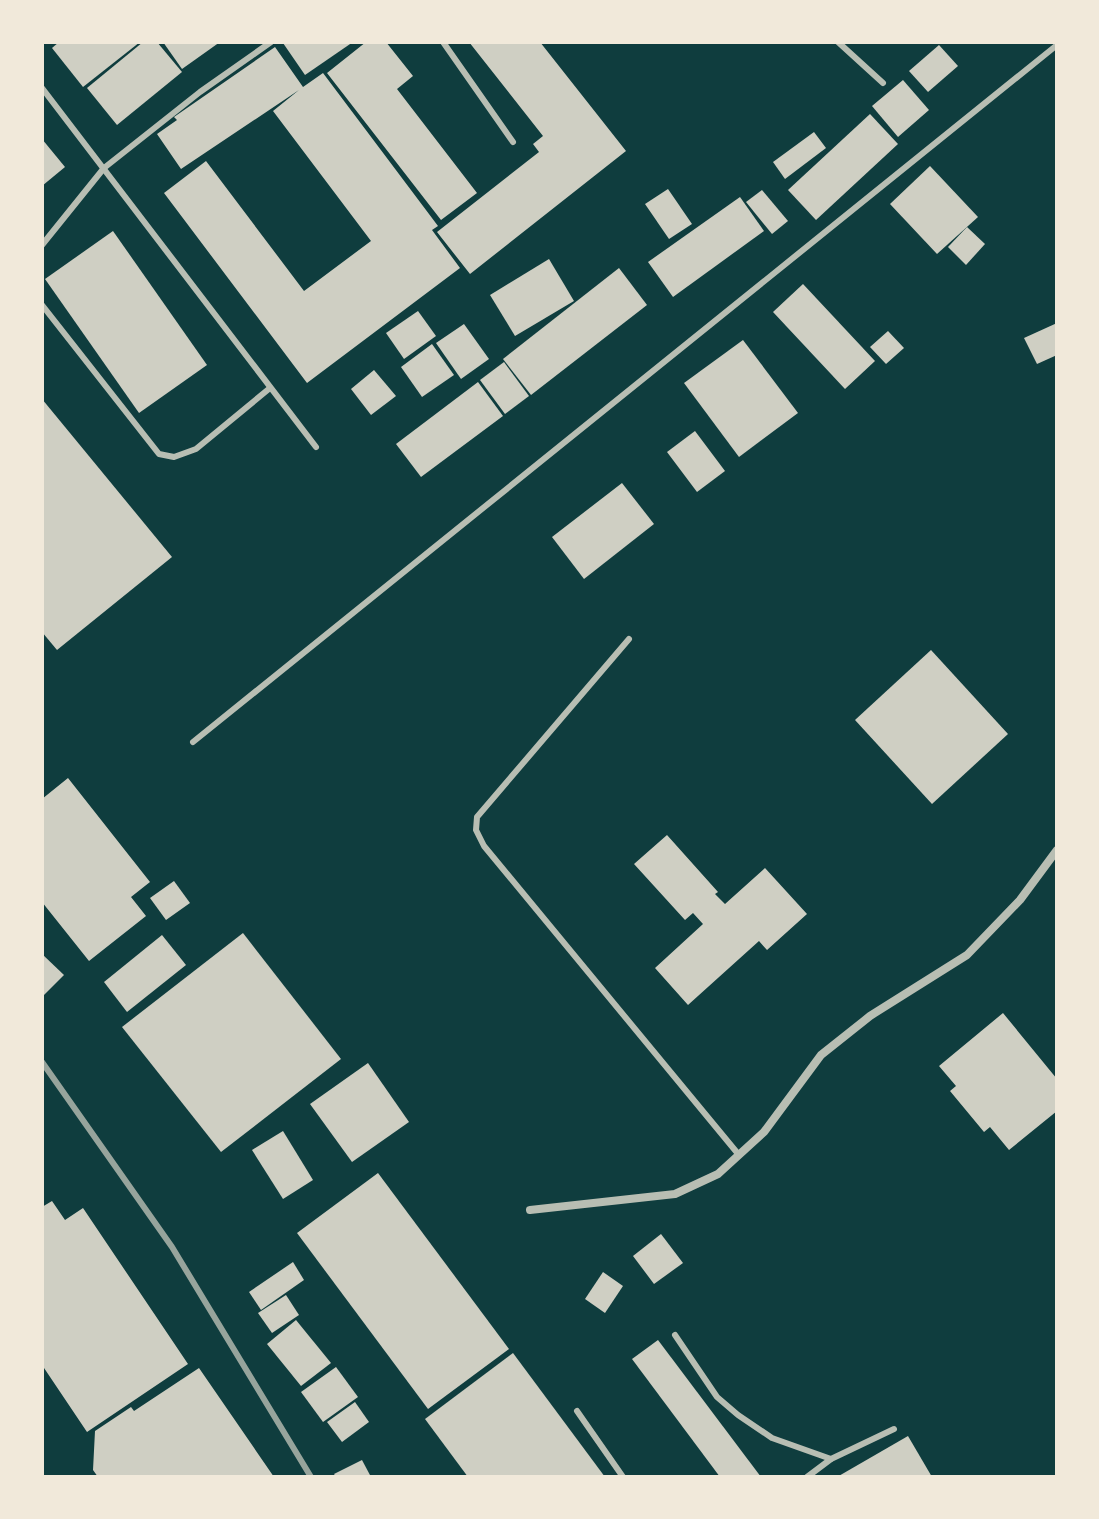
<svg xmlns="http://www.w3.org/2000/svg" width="1099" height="1519" font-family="'DM Sans',sans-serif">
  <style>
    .building { fill: #cfcfc3 }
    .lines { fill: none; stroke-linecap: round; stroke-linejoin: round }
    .service { stroke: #b8beb3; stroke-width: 6 }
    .minor { stroke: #b8beb3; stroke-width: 8 }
    .rail { stroke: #97a49c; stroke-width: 6 }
  </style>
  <rect width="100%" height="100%" fill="#0f3d3e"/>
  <g class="building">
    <path d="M59 42H140L83 87 52 48Z"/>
    <path d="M143 42H157L182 72 117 125 87 88Z"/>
    <path d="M163 42H220L182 69Z"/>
    <path d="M285 42H353L305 75 283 43Z"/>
    <path d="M366 42H386L413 76 397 89 477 193 441 220 327 73Z"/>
    <path d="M469 42H540L626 151 470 274 437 232 539 152 533 144 543 136Z"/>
    <path d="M939 45 958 66 928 92 909 71Z"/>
    <path d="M275 47 303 87 323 73 438 226 432 230 460 268 307 383 164 193 206 161 304 291 371 241 273 111 299 90 181 169 157 134 177 120 174 117Z"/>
    <path d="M903 80 929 110 898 137 872 106Z"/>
    <path d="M870 114 898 144 816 220 788 190Z"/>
    <path d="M814 132 826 148 785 179 773 162Z"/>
    <path d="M42 139 65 167 42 186Z"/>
    <path d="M930 166 978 217 937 254 890 204Z"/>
    <path d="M668 189 692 224 669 239 645 204Z"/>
    <path d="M762 190 788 221 772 234 746 202Z"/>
    <path d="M740 197 764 231 673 297 648 262Z"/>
    <path d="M967 227 985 244 966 265 948 247Z"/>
    <path d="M113 231 207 365 139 413 45 279Z"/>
    <path d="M549 259 574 301 515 336 490 295Z"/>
    <path d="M619 268 647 305 531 395 503 359Z"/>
    <path d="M803 284 875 361 845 389 773 312Z"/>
    <path d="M418 311 436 336 404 359 386 333Z"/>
    <path d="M1057 323V355L1037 364 1024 338Z"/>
    <path d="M464 324 489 359 461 379 436 343Z"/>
    <path d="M888 331 904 348 886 364 870 347Z"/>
    <path d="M743 340 798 413 739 457 684 383Z"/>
    <path d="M432 344 454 375 422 397 401 367Z"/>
    <path d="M504 362 529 396 505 414 480 380Z"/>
    <path d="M374 370 396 396 371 415 351 389Z"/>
    <path d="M478 382 503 416 421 477 396 444Z"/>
    <path d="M42 399 172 557 57 650 42 632Z"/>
    <path d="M695 431 725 471 697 492 667 452Z"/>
    <path d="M622 483 654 524 584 579 552 537Z"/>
    <path d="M931 650 1008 734 932 804 855 720Z"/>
    <path d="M68 778 150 882 131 897 146 916 89 961 42 902V799Z"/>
    <path d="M667 835 718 892 715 894 725 904 765 868 807 914 767 950 759 941 688 1005 655 968 703 924 693 913 685 920 634 864Z"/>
    <path d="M174 881 190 903 166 920 150 898Z"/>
    <path d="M243 933 341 1059 221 1152 122 1027Z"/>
    <path d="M162 935 186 965 127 1012 104 982Z"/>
    <path d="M42 954 64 975 42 997Z"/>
    <path d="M1003 1013 1057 1079V1111L1009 1150 990 1127 984 1132 950 1091 956 1086 939 1066Z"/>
    <path d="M368 1063 409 1122 352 1162 310 1104Z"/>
    <path d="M283 1131 313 1180 283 1199 252 1150Z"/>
    <path d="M378 1173 509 1349 428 1409 297 1233Z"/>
    <path d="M52 1201 65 1220 83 1208 188 1364 87 1432 42 1365V1207Z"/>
    <path d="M661 1234 683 1263 654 1284 633 1256Z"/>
    <path d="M293 1262 304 1280 261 1310 249 1292Z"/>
    <path d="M603 1272 623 1286 605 1313 585 1299Z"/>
    <path d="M286 1295 299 1315 272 1333 258 1313Z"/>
    <path d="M296 1320 331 1363 301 1386 267 1344Z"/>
    <path d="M658 1340 761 1477H720L632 1359Z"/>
    <path d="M513 1353 605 1477H468L425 1419Z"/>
    <path d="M336 1367 358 1397 323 1422 301 1392Z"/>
    <path d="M199 1368 274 1477H98L93 1470 95 1431 131 1407 134 1411Z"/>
    <path d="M355 1402 369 1422 342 1442 327 1422Z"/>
    <path d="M908 1436 932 1477H837Z"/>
    <path d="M362 1460 371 1477H336L334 1474Z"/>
  </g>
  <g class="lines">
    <g class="service">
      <path d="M443 42 513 142"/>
      <path d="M838 42 883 83"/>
      <path d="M42 88 316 447"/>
      <path d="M42 245 104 168 200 92 271 42"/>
      <path d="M42 305 159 454 174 457 196 449 270 388"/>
      <path d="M629 639 477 817 476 830 484 846 739 1155"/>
      <path d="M193 742 1057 45"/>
      <path d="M675 1335 717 1397 738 1415 772 1438 831 1459"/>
      <path d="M577 1411 623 1477"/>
      <path d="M807 1477 831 1459 894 1429"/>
    </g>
    <path class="minor" d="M530 1210 675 1194 718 1174 764 1132 821 1055 870 1016 967 955 1020 900 1057 850"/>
    <path class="rail" d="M42 1062 172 1247 311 1477"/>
  </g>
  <rect width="1099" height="1519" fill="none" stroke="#f1e9da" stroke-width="88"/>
</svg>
